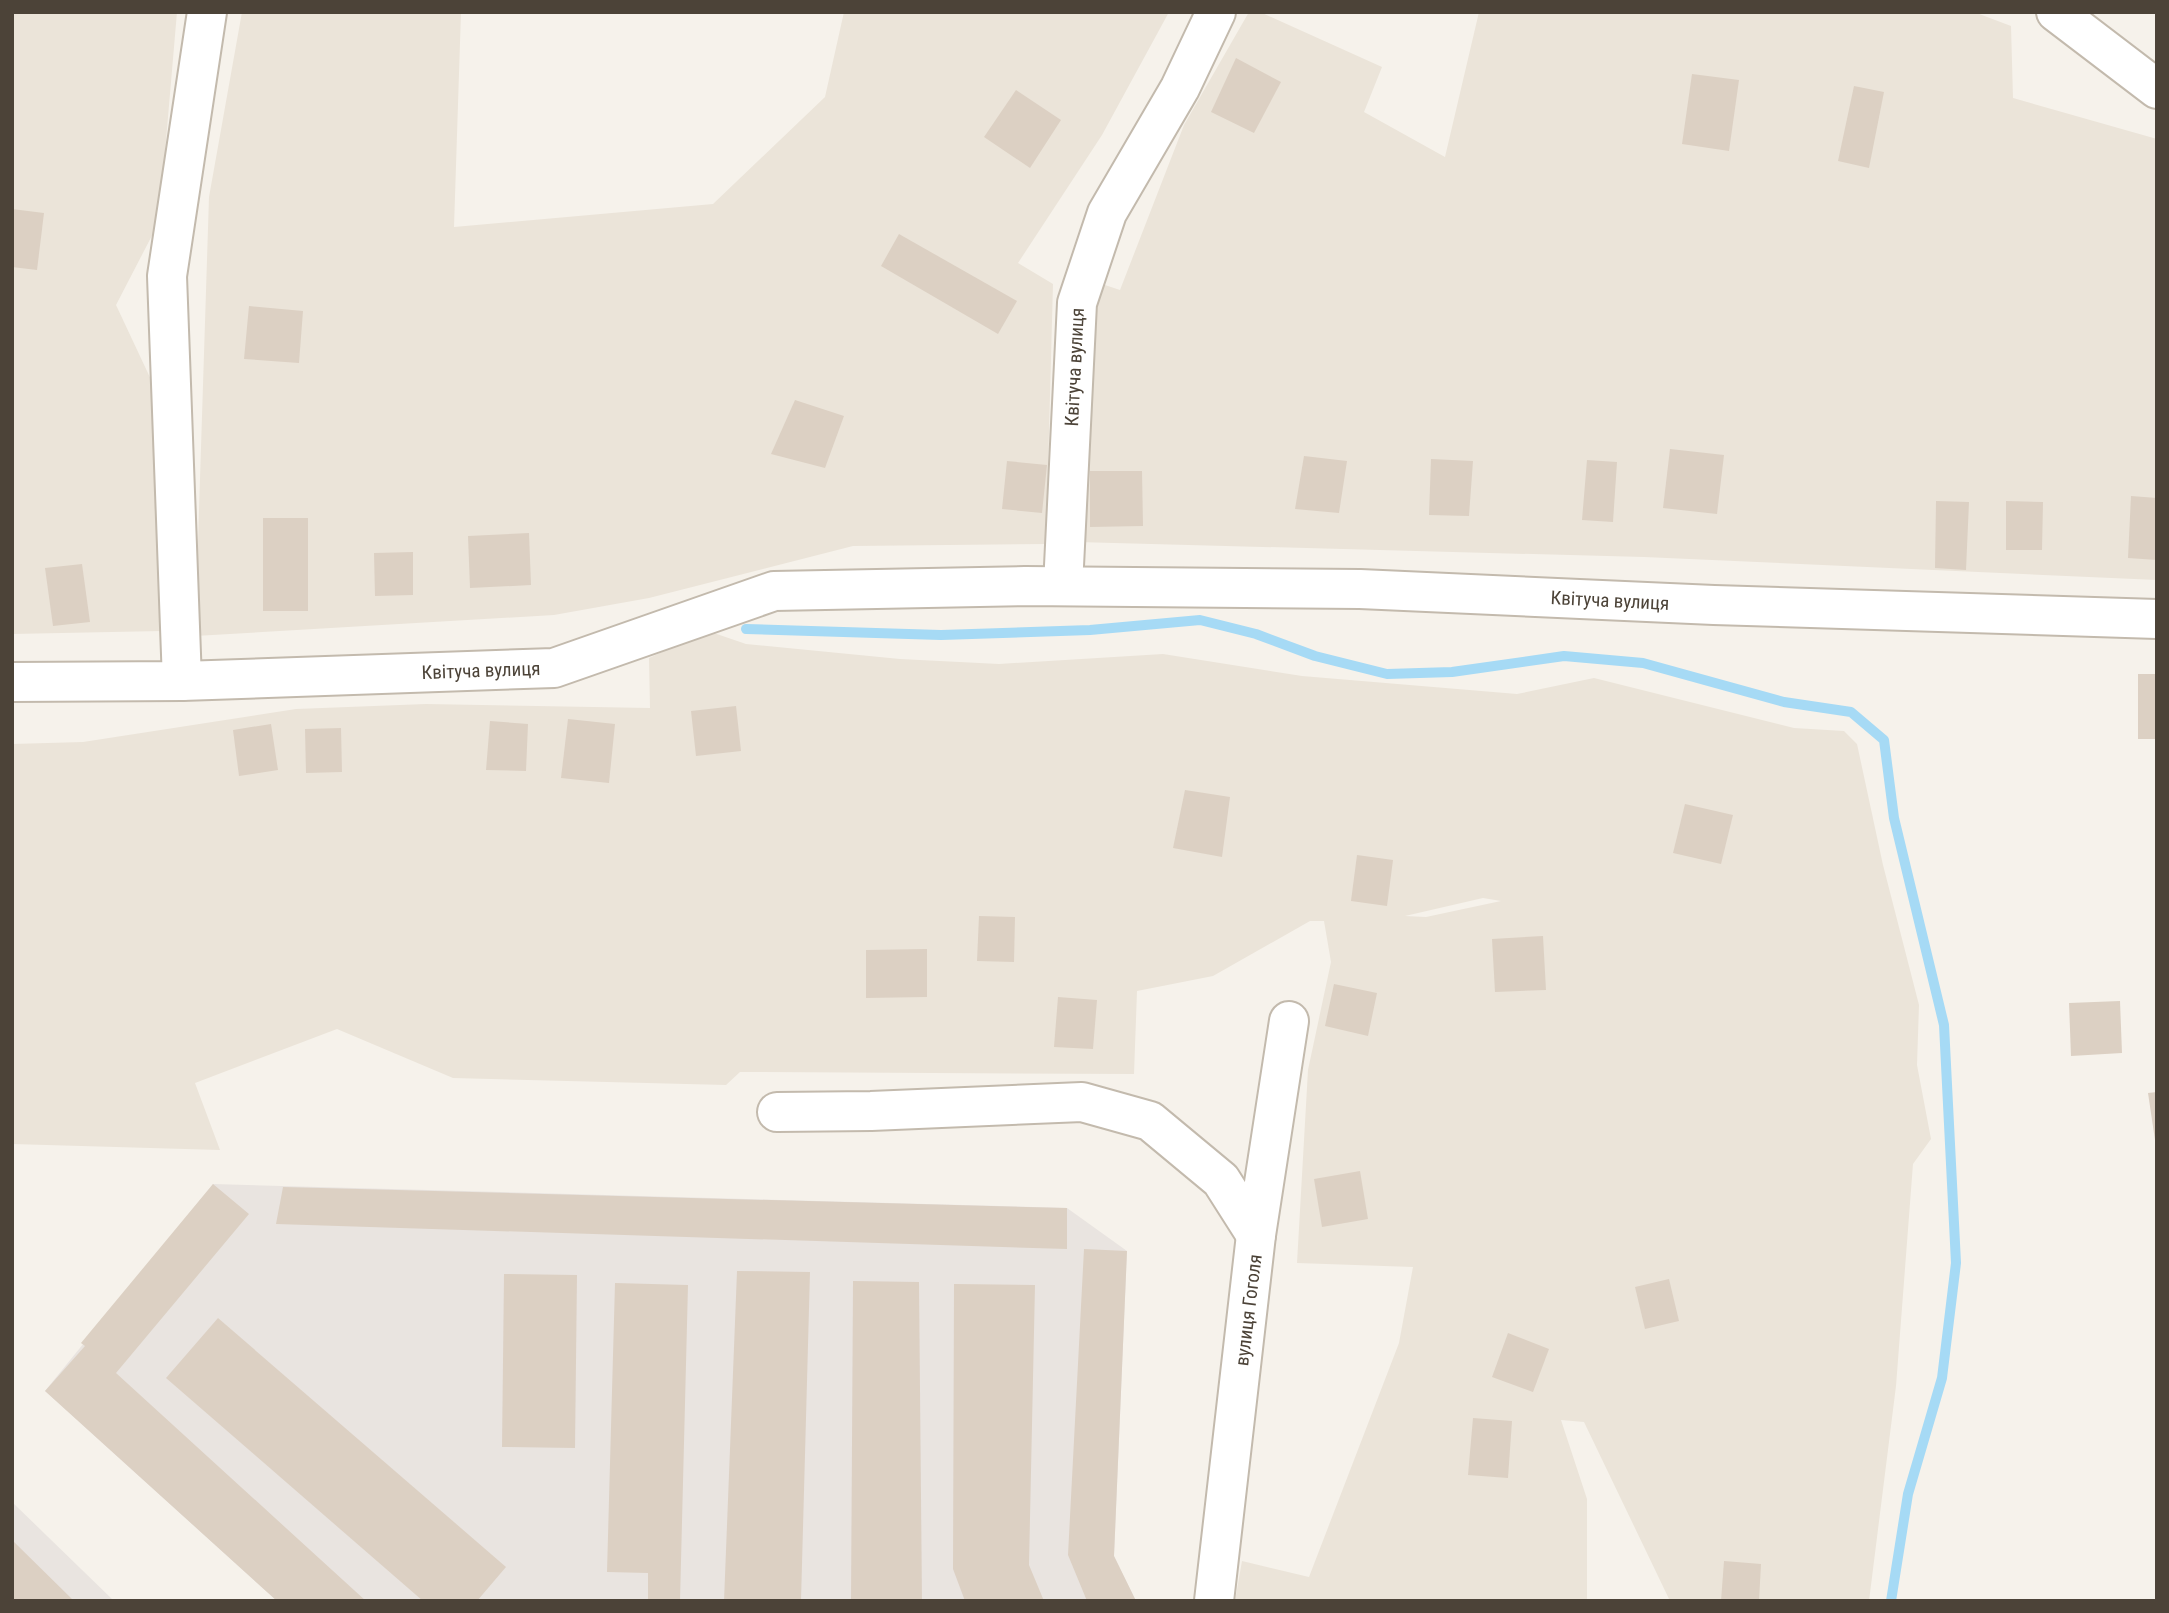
<svg xmlns="http://www.w3.org/2000/svg" width="2169" height="1613" font-family="'Roboto Condensed',sans-serif">
  <style>
    .residential { fill: #ebe4d9; fill-rule: evenodd }
    .industrial { fill: #e9e4e0 }
    .lines { fill: none; stroke-linecap: round; stroke-linejoin: round }
    .stream { stroke: #a6daf5; stroke-width: 10 }
    .building { fill: #dcd0c3 }
    .minor-casing { stroke: #c3baad; stroke-width: 42 }
    .minor { stroke: #fff; stroke-width: 38 }
    .labels { text-anchor: middle; stroke-width: 7; stroke-linejoin: round; paint-order: stroke }
    .street-label { font-size: 19px; fill: #4c4338; stroke: #fff }
  </style>
  <rect width="100%" height="100%" fill="#f6f2eb"/>
  <g class="residential">
    <path d="M12 12H177L159 222 116 305 154 386 162 631 12 634Z"/>
    <path d="M242 12H461L454 227 713 204 825 97 844 12H1169L1102 135 1018 263 1053 284 1046 544 853 546 649 598 554 615 195 636 209 197Z"/>
    <path d="M1249 12H1260L1382 67 1364 112 1445 157 1479 12H1974L2011 26 2013 98 2157 139V580L1644 557 1077 542 1099 283 1120 290 1184 125Z"/>
    <path d="M708 631 746 644 900 659 999 664 1163 654 1302 676 1517 694 1594 678 1794 728 1844 731 1857 744 1883 865 1919 1005 1917 1065 1931 1139 1913 1164 1896 1386 1869 1601H1670L1584 1422 1561 1420 1587 1499V1601H1235L1242 1561 1309 1577 1399 1343 1413 1267 1297 1263 1308 1070 1331 962 1324 921H1310L1213 976 1137 991 1134 1074 740 1072 726 1085 453 1078 337 1029 195 1083 220 1150 12 1144V744L83 742 296 709 426 704 650 708 649 658ZM1483 898 1501 901 1426 917 1405 916Z"/>
  </g>
  <g class="industrial">
    <path d="M213 1184 1067 1208 1127 1251 1114 1556 1136 1601H277L45 1391Z"/>
    <path d="M12 1502 114 1601H12Z"/>
  </g>
  <g class="lines">
    <path class="stream" d="M746 629 941 635 1090 630 1200 620 1256 634 1315 656 1387 674 1452 672 1564 656 1643 663 1784 702 1851 712 1884 740 1894 818 1944 1025 1956 1263 1942 1378 1908 1494 1891 1601"/>
  </g>
  <g class="building">
    <path d="M1236 58 1281 82 1254 133 1211 112Z"/>
    <path d="M1692 74 1739 80 1729 151 1682 144Z"/>
    <path d="M1854 86 1884 92 1869 168 1838 161Z"/>
    <path d="M1016 90 1061 120 1030 168 984 137Z"/>
    <path d="M12 209 44 213 37 270 12 267Z"/>
    <path d="M899 234 1017 301 998 334 881 266Z"/>
    <path d="M249 306 303 311 299 363 244 359Z"/>
    <path d="M795 400 844 416 825 468 771 454Z"/>
    <path d="M1670 449 1724 455 1717 514 1663 508Z"/>
    <path d="M1304 456 1347 461 1339 513 1295 509Z"/>
    <path d="M1431 459 1473 461 1469 516 1429 515Z"/>
    <path d="M1587 460 1617 462 1613 522 1582 520Z"/>
    <path d="M1007 461 1047 465 1042 513 1002 509Z"/>
    <path d="M1090 471H1142L1143 526 1090 527Z"/>
    <path d="M2131 496 2157 498V560L2128 558Z"/>
    <path d="M1936 501 1969 502 1966 570 1935 568Z"/>
    <path d="M2006 501 2043 502 2042 550H2006Z"/>
    <rect x="263" y="518" width="45" height="93"/>
    <path d="M529 533 531 585 470 588 468 536Z"/>
    <path d="M413 552V595L375 596 374 553Z"/>
    <path d="M82 564 90 622 53 626 45 568Z"/>
    <rect x="2138" y="674" width="19" height="65"/>
    <path d="M736 706 741 751 696 756 691 711Z"/>
    <path d="M568 719 615 724 609 783 561 778Z"/>
    <path d="M490 721 528 724 526 771 486 770Z"/>
    <path d="M271 724 278 770 239 776 233 730Z"/>
    <path d="M341 728 342 772 306 773 305 729Z"/>
    <path d="M1185 790 1230 797 1222 857 1173 848Z"/>
    <path d="M1685 804 1733 815 1721 864 1673 853Z"/>
    <path d="M1357 855 1393 860 1387 906 1351 901Z"/>
    <path d="M979 916 1015 917 1014 962 977 961Z"/>
    <path d="M1543 936 1546 990 1495 992 1492 939Z"/>
    <path d="M927 949V997L866 998V950Z"/>
    <path d="M1334 984 1377 993 1368 1036 1325 1026Z"/>
    <path d="M1058 997 1097 1000 1093 1049 1054 1047Z"/>
    <path d="M2120 1001 2122 1053 2071 1056 2069 1003Z"/>
    <path d="M2157 1092V1139L2155 1140 2148 1093Z"/>
    <path d="M1360 1171 1368 1219 1322 1227 1314 1179Z"/>
    <path d="M213 1184 249 1214 116 1373 366 1601H277L45 1391 85 1346 81 1343Z"/>
    <path d="M283 1187 1067 1208V1249L276 1224Z"/>
    <path d="M1084 1249 1127 1251 1114 1556 1136 1601H1087L1068 1555Z"/>
    <path d="M737 1271 810 1272 801 1601H724Z"/>
    <path d="M504 1274 577 1275 575 1448 502 1447Z"/>
    <path d="M1669 1279 1679 1321 1645 1329 1635 1287Z"/>
    <path d="M853 1281 919 1282 922 1601H851Z"/>
    <path d="M615 1283 688 1285 680 1601H648V1573L607 1572Z"/>
    <path d="M954 1284 1035 1285 1029 1565 1044 1601H965L953 1569Z"/>
    <path d="M218 1318 506 1567 477 1601H423L166 1378Z"/>
    <path d="M1508 1333 1549 1349 1533 1392 1492 1377Z"/>
    <path d="M1473 1418 1512 1421 1508 1478 1468 1475Z"/>
    <path d="M12 1540 74 1601H12Z"/>
    <path d="M1724 1561 1761 1564 1759 1601H1721Z"/>
  </g>
  <g class="lines">
    <g class="minor-casing">
      <g id="minor">
        <path d="M2056 12 2157 89"/>
        <path d="M1063 586 1077 303 1107 213 1180 88 1216 12"/>
        <path d="M182 681 167 276 207 12"/>
        <path d="M12 682 182 681 554 668 774 591 1025 586 1360 589 1714 605 2157 619"/>
        <path d="M777 1112 871 1111 1082 1102 1150 1121 1221 1180 1256 1235"/>
        <path d="M1214 1601 1256 1235 1289 1021"/>
      </g>
    </g>
    <use href="#minor" class="minor"/>
  </g>
  <g class="labels">
    <g class="street-label">
      <text transform="translate(1074 367) rotate(-87)" y="7">Квітуча вулиця</text>
      <text transform="translate(1610 600) rotate(3)" y="7">Квітуча вулиця</text>
      <text transform="translate(481 670) rotate(-2)" y="7">Квітуча вулиця</text>
      <text transform="translate(1248 1310) rotate(-83)" y="7">вулиця Гоголя</text>
    </g>
  </g>
  <rect width="2169" height="1613" fill="none" stroke="#4c4338" stroke-width="28"/>
</svg>
